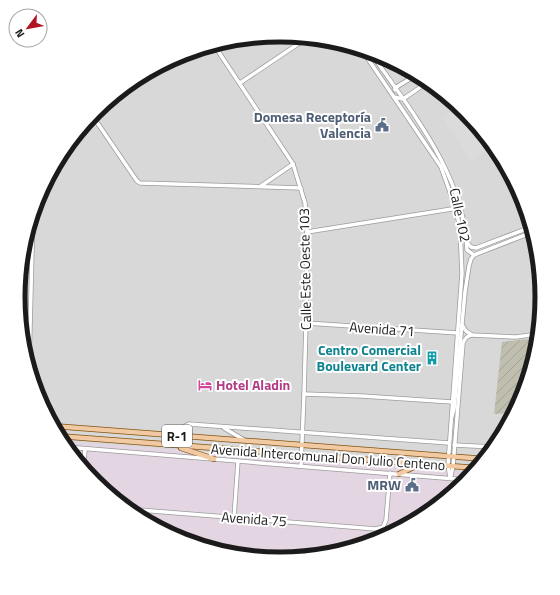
<svg xmlns="http://www.w3.org/2000/svg" width="560" height="595" font-family="'Titillium Web',sans-serif">
  <style>
    .residential { fill: #d9d8d9 }
    .industrial { fill: #e4d5e3 }
    .construction { fill: url(#construction-furrows) }
    .parking { fill: #dbdbdb }
    .lines { fill: none; stroke-linecap: round; stroke-linejoin: round }
    .minor-casing { stroke: #9c9c9c; stroke-width: 5 }
    .major-casing { stroke: #835410; stroke-width: 6 }
    .minor { stroke: #fff; stroke-width: 3.5 }
    .major { stroke: #f1c9a2; stroke-width: 4.5 }
    .labels { text-anchor: middle; stroke-width: 4; stroke-linejoin: round; paint-order: stroke }
    .shield { fill: #fff; stroke: #5f5f5f; stroke-width: 1 }
    .shield-label { font-size: 13px; font-weight: bold; fill: #1b1b1b }
    .service-label { font-size: 14px; font-weight: bold; fill: #4e5e75; stroke: #fff; text-anchor: end }
    .street-label { font-size: 14px; fill: #1b1b1b; stroke: #fff }
    .culture-label { font-size: 14px; font-weight: bold; fill: #0d838f; stroke: #fff; text-anchor: end }
    .hotel-label { font-size: 14px; font-weight: bold; fill: #b23c85; stroke: #fff; text-anchor: start }
    .rim { fill: none; stroke: #1b1b1b; stroke-width: 5 }
  </style>
  <defs>
    <pattern id="construction-furrows" width="10" height="10" patternUnits="userSpaceOnUse"><rect width="10" height="10" fill="#bfbeaf"/><path d="M-1 1l2-2M0 10L10 0M9 11l2-2" fill="none" stroke="#a4a396"/></pattern>
  </defs>
  <rect width="100%" height="100%" fill="#ece8e2"/>
  <circle class="residential" cx="280" cy="298" r="261"/>
  <path class="industrial" d="M61 441 474 472 465 483 425 515 380 540 331 555 280 559 229 554 180 539 134 515 95 483Z"/>
  <path class="construction" d="M538 338 537 349 522 398 514 413 494 414 502 342Z"/>
  <path class="parking" d="M457 106 486 151 471 161 442 116Z"/>
  <g class="lines">
    <g class="minor-casing">
      <g id="minor">
        <path d="M214 45 293 164 305 203 307 232 306 323 304 394 301 466"/>
        <path d="M362 50 441 167 456 209 460 229 462 273 448 465 450 478"/>
        <path d="M371 53C412 113 464 174 467 250L474 255"/>
        <path d="M240 83 307 38"/>
        <path d="M395 90V88L416 75"/>
        <path d="M394 97 403 99 428 82"/>
        <path d="M461 109 523 201"/>
        <path d="M92 115 137 181 140 183 301 188"/>
        <path d="M492 145 502 159"/>
        <path d="M261 186 293 164"/>
        <path d="M307 232 458 208"/>
        <path d="M467 242 471 247 476 248 531 227"/>
        <path d="M474 255 533 232"/>
        <path d="M306 323 458 333"/>
        <path d="M462 325 466 331 472 335 516 337 538 334"/>
        <path d="M29 367 33 214"/>
        <path d="M304 394 362 396 452 402"/>
        <path d="M452 416 454 409 465 292 469 266 471 259 474 255"/>
        <path d="M224 428 244 440"/>
        <path d="M179 435 184 433 185 426 189 424 449 443"/>
        <path d="M454 445 494 447"/>
        <path d="M66 447 468 480"/>
        <path d="M83 469 85 450"/>
        <path d="M451 476 453 466 463 343C465 338 467 336 472 335"/>
        <path d="M127 509 376 529 383 527 386 520 390 473"/>
        <path d="M234 518 238 461"/>
      </g>
    </g>
    <g class="major-casing">
      <g id="major">
        <path d="M53 426 485 459"/>
        <path d="M58 436 477 468"/>
        <path d="M181 448 214 459"/>
        <path d="M399 474 420 464"/>
      </g>
    </g>
    <use href="#minor" class="minor"/>
    <use href="#major" class="major"/>
  </g>
  <defs>
    <g id="civic-bare" transform="scale(1.08)"><path d="M-.6-6.5H3V-4.5H.6V-3L4-1V1h2V6H-6V1h2V-1L-.6-3ZM-1.2 2.5V6h2.4V2.5Z" fill="#5c6f8a" stroke="#fff" stroke-width="2.5" paint-order="stroke"/></g>
    <g id="building-bare" transform="scale(1.08)"><path d="M-4-6H4V6H1V3H-1V6H-4ZM-2.5-4.3h1.7v1.8h-1.7ZM.8-4.3h1.7v1.8H.8ZM-2.5-1h1.7V.8h-1.7ZM.8-1h1.7V.8H.8Z" fill="#0f9aa8" stroke="#fff" stroke-width="2.5" paint-order="stroke"/></g>
    <g id="hotel-bare" transform="scale(1.08)"><path d="M-6-4.5h1.5V1H6V5H4.5V3h-9V5H-6ZM-4 0a1.8 1.8 0 1 1 3.6 0ZM.5 0V-2.5h3Q6-2.5 6 0Z" fill="#d1479c" stroke="#fff" stroke-width="2.5" paint-order="stroke"/></g>
  </defs>
  <g fill-rule="evenodd">
    <use href="#civic-bare" x="382" y="125"/>
    <use href="#building-bare" x="432" y="358"/>
    <use href="#hotel-bare" x="205" y="385"/>
    <use href="#civic-bare" x="412" y="485"/>
  </g>
  <g class="labels">
    <rect class="shield" x="162" y="425" width="30" height="22" rx="3"/>
    <g class="shield-label">
      <text x="177" y="441">R-1</text>
    </g>
    <g class="service-label">
      <text x="371" y="122">Domesa Receptoría<tspan x="371" dy="16">Valencia</tspan></text>
      <text x="401" y="490">MRW</text>
    </g>
    <g class="street-label">
      <text transform="translate(460 215) rotate(78)" y="5">Calle 102</text>
      <text transform="translate(305 269) rotate(-91)" y="5">Calle Este Oeste 103</text>
      <text transform="translate(382 329) rotate(4)" y="5">Avenida 71</text>
      <text transform="translate(328 457) rotate(4)" y="5">Avenida Intercomunal Don Julio Centeno</text>
      <text transform="translate(254 519) rotate(4)" y="5">Avenida 75</text>
    </g>
    <g class="culture-label">
      <text x="421" y="355">Centro Comercial<tspan x="421" dy="16">Boulevard Center</tspan></text>
    </g>
    <g class="hotel-label">
      <text x="216" y="390">Hotel Aladin</text>
    </g>
  </g>
  <path d="M0 0H560V595H0ZM25 297a255 255 0 1 1 510 0a255 255 0 1 1-510 0Z" fill="#fff" fill-rule="evenodd"/>
  <path class="rim" d="M25 297a255 255 0 1 1 510 0a255 255 0 1 1-510 0Z"/>
  <g transform="translate(28 28) rotate(238)"><circle r="19" fill="#ffffff" stroke="#a4a4a4"/>
  <path d="M0-3L7 15L0 10L-7 15Z" fill="#b21522"/>
  <text y="-6" font-size="11" font-weight="bold" text-anchor="middle" fill="#1b1b1b">N</text>
  </g>
</svg>
